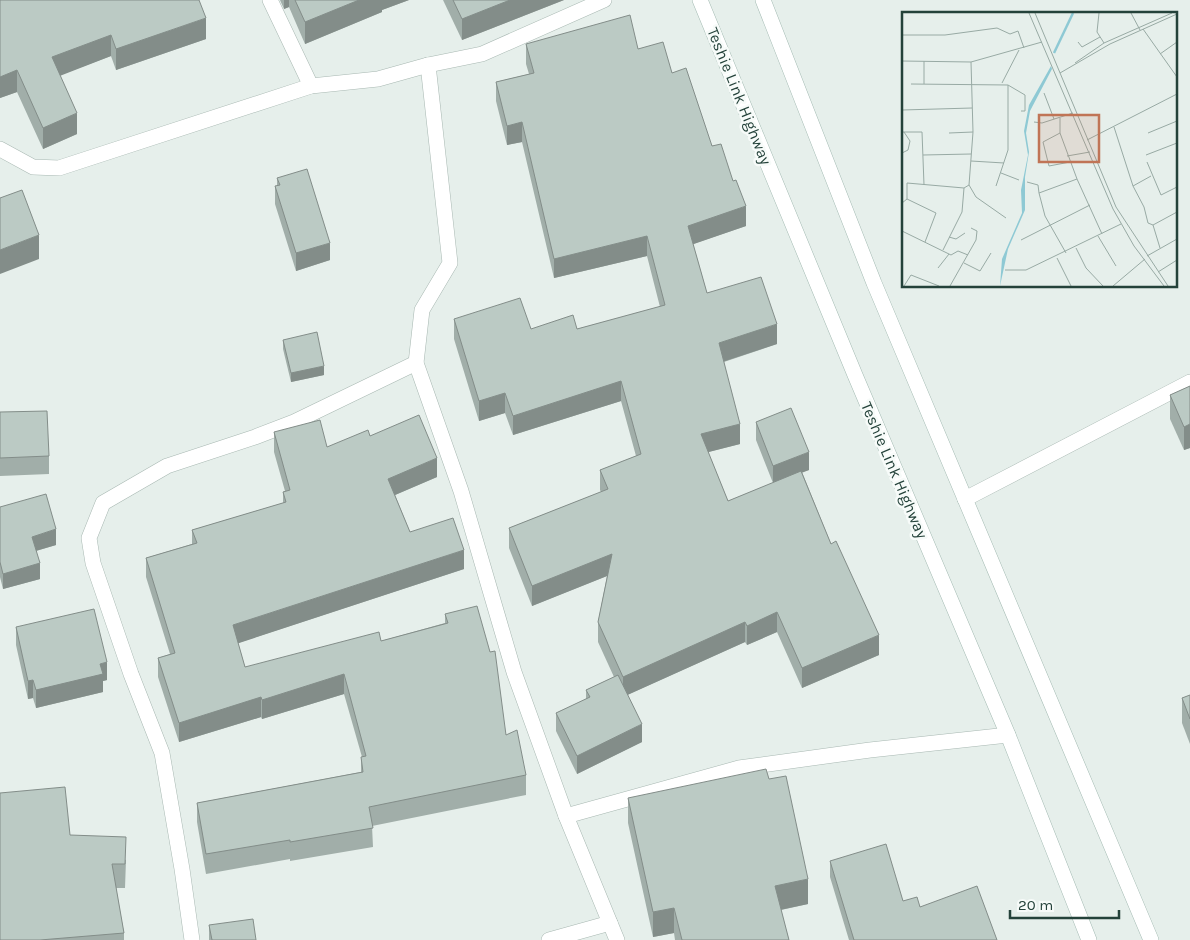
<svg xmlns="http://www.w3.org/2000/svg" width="1190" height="940" font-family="Karla,sans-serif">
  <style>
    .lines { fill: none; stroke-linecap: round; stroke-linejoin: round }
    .street-casing { stroke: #a8b8b2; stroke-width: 16 }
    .secondary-casing { stroke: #a4bbb3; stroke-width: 16 }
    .street { stroke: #fff; stroke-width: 15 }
    .secondary { stroke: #fff; stroke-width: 15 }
    .wall { fill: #a1aea9 }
    .shaded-wall { fill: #838d89 }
    .building { fill: #bbcac4; stroke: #838d89 }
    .labels { text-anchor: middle; stroke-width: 5; stroke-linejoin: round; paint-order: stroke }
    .street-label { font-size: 16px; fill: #24423a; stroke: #f7fbf9 }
    .inset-river { fill: none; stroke: #8ec9d4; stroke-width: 2.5 }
    .inset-road { fill: none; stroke: #98aaa4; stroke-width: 1 }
    .view { fill: #c07456; fill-opacity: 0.15; stroke: #c07456; stroke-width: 2.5 }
    .inset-edge { fill: none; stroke: #24423a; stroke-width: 2.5 }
  </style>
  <rect width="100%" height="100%" fill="#e6efeb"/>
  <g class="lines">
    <g class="street-casing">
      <g id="street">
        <path d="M270 0 311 86"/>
        <path d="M428 65 450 263 422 310 416 363 461 491 514 672 566 816 617 940"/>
        <path d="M0 149 33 167 59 168 311 86 378 79 428 65 482 54 604 0"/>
        <path d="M965 499 1190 382"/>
        <path d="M566 816 739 768 870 750 1008 735"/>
        <path d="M192 940 182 869 162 753 131 674 93 563 89 538 103 503 167 466 255 437 294 422 416 363"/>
        <path d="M549 940 610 923"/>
      </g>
    </g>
    <g class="secondary-casing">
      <g id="secondary">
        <path d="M700 0 855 375 1008 735 1089 940"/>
        <path d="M763 0 874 283 1151 940"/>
      </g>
    </g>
    <use href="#street" class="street"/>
    <use href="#secondary" class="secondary"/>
  </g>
  <g class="wall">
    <path d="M0 0 206 39 116 70 111 56 60 75 77 134 43 149 17 92 0 98Z"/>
    <path d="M280 0H409L382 10V12L305 44 289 7 284 9Z"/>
    <path d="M443 0H564L462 40Z"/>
    <path d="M526 44 638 49 672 73 712 146 746 226 693 244 707 293 777 344 724 362 740 444 708 452 728 501 773 483 756 440V422L809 470 802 472 831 544 879 655 802 688 777 632 747 645 745 642 627 695 642 742 577 774 556 731V713L586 699V690L614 677 598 642V622L607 576 532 606 509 548V528L601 492 600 490V470L636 456 621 401 513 435 505 413 479 421 454 339V319L531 329H577L660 307 647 256 554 278 522 142 507 145 496 101V82L529 74 526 64Z"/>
    <path d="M277 178 330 260 296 271 275 204V186H277Z"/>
    <path d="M283 340 324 375 291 382 283 349Z"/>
    <path d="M1190 386V448L1184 450 1170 419V395Z"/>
    <path d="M0 412 49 456V474L0 476Z"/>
    <path d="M274 432 327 447 370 436 437 477 395 495 410 532 464 569 238 643 245 667 381 641 445 623V614L526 775V795L372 826 373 847 290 861V859L206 874 197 822V803L361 772V757H362L344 694 262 719 261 717 179 742 158 677V658L170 654 146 577V558L192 544V530L283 503V492L285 491 274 452Z"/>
    <path d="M0 507 56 545 36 551 40 579 3 589 0 577Z"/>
    <path d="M16 627 107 680 103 681V692L36 708 33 698 28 699 16 645Z"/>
    <path d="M1190 695V744L1182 723V698Z"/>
    <path d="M769 779 808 904 781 910 789 940H675L674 933 653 937 628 823V798Z"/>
    <path d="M70 835 126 860 125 888H116L124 933V940H0Z"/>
    <path d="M830 861 903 901 997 940H849L830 877Z"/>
    <path d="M209 925 256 940H209Z"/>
  </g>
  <g class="shaded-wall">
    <path d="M284 0H289V7L284 9Z"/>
    <path d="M359 0H409L382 10V12L305 44V22Z"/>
    <path d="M510 0H564L462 40V19Z"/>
    <path d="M206 18V39L116 70V49Z"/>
    <path d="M111 35V56L52 79V57Z"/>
    <path d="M17 70V92L0 98V77Z"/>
    <path d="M77 113V134L43 149V128Z"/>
    <path d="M522 122V142L507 145V126Z"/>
    <path d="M746 206V226L688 246V226Z"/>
    <path d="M39 235V259L0 274V250Z"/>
    <path d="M647 236V256L554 278V259Z"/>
    <path d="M330 243V260L296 271V253Z"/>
    <path d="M777 324V344L719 363V343Z"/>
    <path d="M324 366V375L291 382V373Z"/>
    <path d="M621 381V401L513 435V416Z"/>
    <path d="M505 393V413L479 421V401Z"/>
    <path d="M740 424V444L701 454V434Z"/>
    <path d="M1190 424V448L1184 450V427Z"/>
    <path d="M809 452V470L773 484V466Z"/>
    <path d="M437 458V477L388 498V479Z"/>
    <path d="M56 529V545L32 552V537Z"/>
    <path d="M464 550V569L233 645V625Z"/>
    <path d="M612 554V574L532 606V586Z"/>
    <path d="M40 563V579L3 589V574Z"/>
    <path d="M777 612V632L747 645V626Z"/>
    <path d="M745 622V642L623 697V677Z"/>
    <path d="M879 635V655L802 688V668Z"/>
    <path d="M107 662V680L103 681V692L36 708V690L100 664Z"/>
    <path d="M344 674V694L262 719V700Z"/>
    <path d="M33 680V698L28 699V681Z"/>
    <path d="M261 697V717L179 742V723Z"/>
    <path d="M642 724V742L577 774V756Z"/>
    <path d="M808 879V904L775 911V886Z"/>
    <path d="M674 908V933L653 937V912Z"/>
  </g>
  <g class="building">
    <path d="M0 0H199L206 18 116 49 111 35 52 57 77 113 43 128 17 70 0 77Z"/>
    <path d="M295 0H359L305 22Z"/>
    <path d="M453 0H510L462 19Z"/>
    <path d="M630 15 638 49 663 42 672 73 686 68 712 146 721 144 733 181 736 180 746 206 688 226 707 293 761 277 777 324 719 343 740 424 701 434 728 501 801 471 831 544 836 541 879 635 802 668 777 612 747 626 745 622 623 677 598 622 612 554 532 586 509 528 608 489 600 470 641 454 621 381 513 416 505 393 479 401 454 319 520 298 531 329 573 315 577 329 665 305 647 236 554 259 522 122 507 126 496 82 534 73 526 44Z"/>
    <path d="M307 169 330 243 296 253 275 186 280 185 277 178Z"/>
    <path d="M22 190 39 235 0 250V198Z"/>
    <path d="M317 332 324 366 291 373 283 340Z"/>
    <path d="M1190 386V424L1184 427 1170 395Z"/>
    <path d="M791 408 809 452 773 466 756 422Z"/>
    <path d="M47 411 49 456 0 458V412Z"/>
    <path d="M419 415 437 458 388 479 410 532 453 518 464 550 233 625 245 667 379 632 381 641 448 623 445 614 477 606 490 652 495 651 506 735 517 730 526 775 369 807 373 828 290 842V840L206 854 197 803 363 772 361 757 366 756 344 674 262 700 261 697 179 723 158 658 175 653 146 558 197 543 192 530 286 502 283 492 290 490 274 432 320 420 327 447 368 430 370 436Z"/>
    <path d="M46 494 56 529 32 537 40 563 3 574 0 562V507Z"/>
    <path d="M94 609 107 662 100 664 103 674 36 690 33 680 28 681 16 627Z"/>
    <path d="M618 675 642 724 577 756 556 713 590 697 586 690Z"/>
    <path d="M1190 695V719L1182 698Z"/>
    <path d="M766 769 769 779 786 776 808 879 775 886 789 940H682L674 908 653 912 628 798Z"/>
    <path d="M65 787 70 835 126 837 125 864H112L124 933 40 940H0V793Z"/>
    <path d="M886 844 903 901 917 897 920 907 977 886 997 940H854L830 861Z"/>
    <path d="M253 919 256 940H212L209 925Z"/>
  </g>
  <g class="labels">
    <g class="street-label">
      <text transform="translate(740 96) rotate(68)" y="6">Teshie Link Highway</text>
      <text transform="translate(895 470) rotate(67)" y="6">Teshie Link Highway</text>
    </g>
  </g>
  <g transform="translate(902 12)">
    <rect width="275" height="275" fill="#e6efeb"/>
    <path d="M149 54 150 57 128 99 124 121 127 140 123 165V198L106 237 98 274 100 247 120 201 119 178 126 143 122 119 127 93Z" fill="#8ec9d4"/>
    <path class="inset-river" d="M152 41 171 1"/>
    <path class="inset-road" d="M127 1 211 197 232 234 262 274M133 1 214 195 266 274M197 1 195 20 202 31M229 1 238 18M241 17 275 65M0 23H43L95 16 108 22 116 19 122 36M176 30 180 35 198 25M258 42 275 30M0 49 69 50 140 30M22 49V72M173 51 202 31 270 1M158 61 208 32 275 2M100 71 117 38M9 72 106 73V138L94 174M106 73 123 83V99H119M142 81 152 107M0 98 70 96M158 106V121L175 167M132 110 140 111 171 101M212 115 231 174 242 195 246 211 251 213 258 236M0 120H20L22 173M47 121 71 120M158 121 141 130 147 154 168 150M246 121 275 109M185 128 275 82M0 141 6 138 8 129 2 120M21 143 69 142M244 143 275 131M165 144 188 140M69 149 102 151M245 150 259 183 275 175M99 161 117 168M125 170 136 173 137 181M67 173 74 185 104 206M231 174 249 164M5 187 34 201 23 230M0 191 5 187V171L62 176 67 173 71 120 69 50M251 213 275 200M0 219 49 243 56 239 66 243M196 224 214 254M47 225 54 227 63 221M119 228 188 193M174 236 184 256 201 274M41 238 60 200 62 176M164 241 143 204 137 181 175 167 200 222M245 244 275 227M155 246 169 274M62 251 78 259 89 241M36 256 47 242M103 258H124L219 212M256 260 275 248M2 274 9 263 37 274M48 274 74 228 75 219 69 216M211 274 243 247"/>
    <path class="view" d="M137 103H197V150H137Z"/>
    <rect width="275" height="275" class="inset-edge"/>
  </g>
  <path d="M1010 910v8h109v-8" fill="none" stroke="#24423a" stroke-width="2.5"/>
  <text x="1018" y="910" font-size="15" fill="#24423a" stroke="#f7fbf9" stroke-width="4" paint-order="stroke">20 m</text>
</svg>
